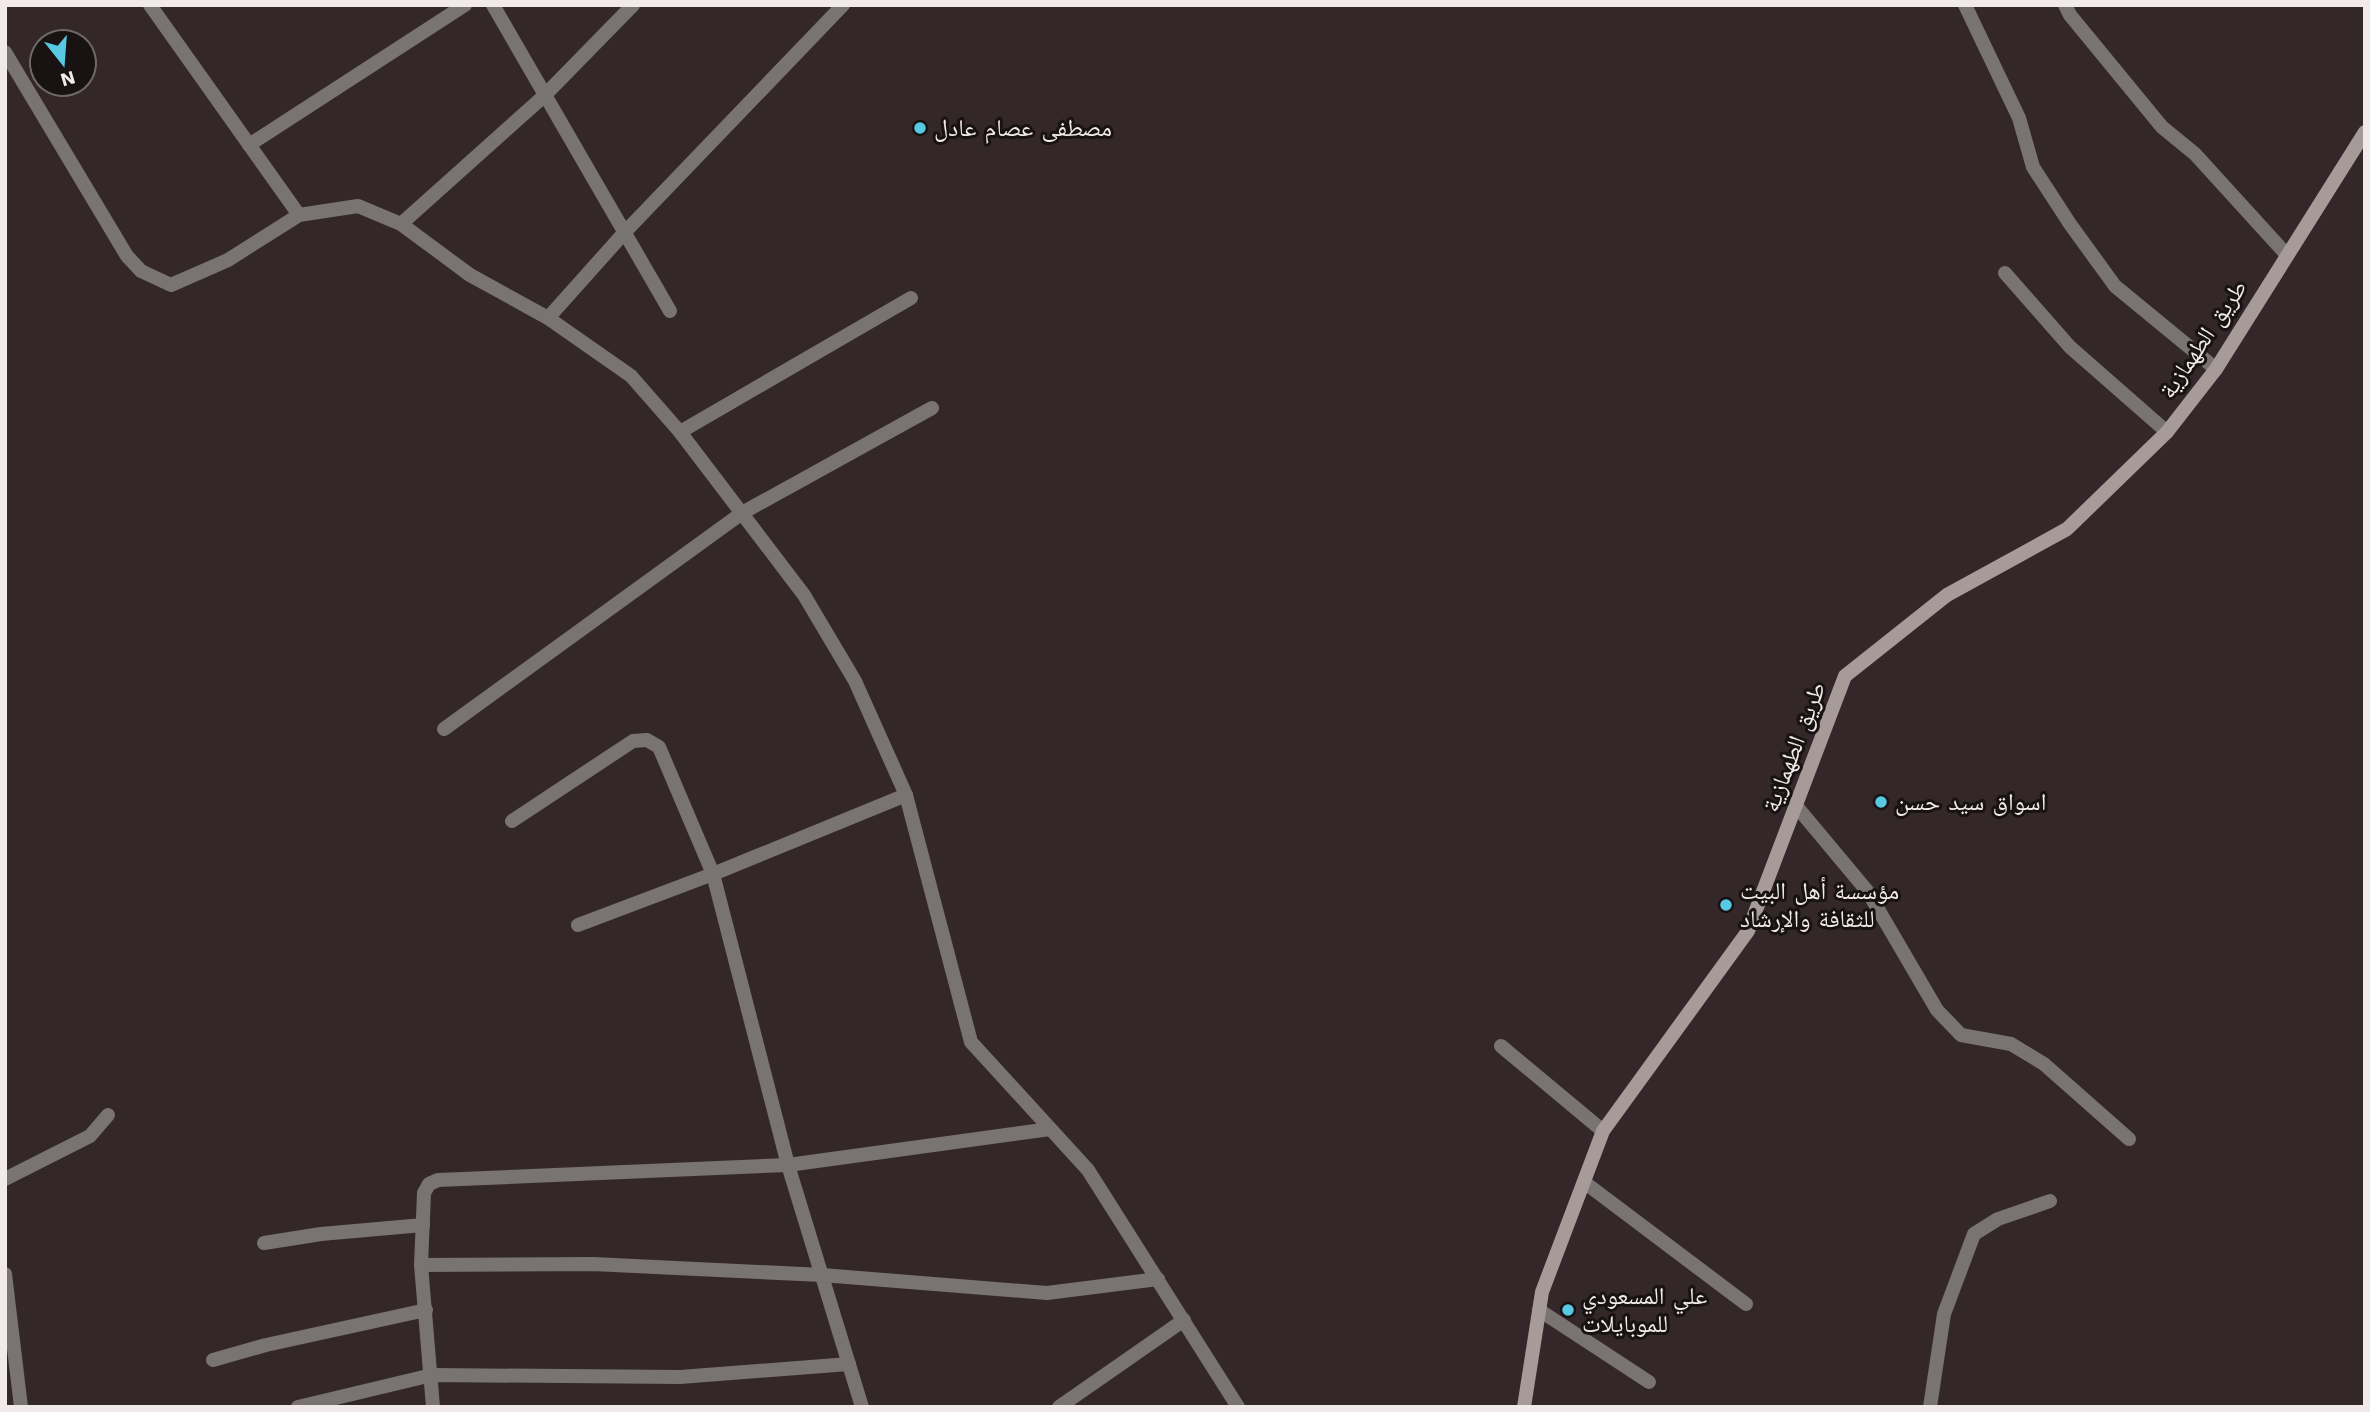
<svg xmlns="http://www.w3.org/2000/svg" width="2370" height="1412" font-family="'Work Sans','Noto Naskh Arabic',sans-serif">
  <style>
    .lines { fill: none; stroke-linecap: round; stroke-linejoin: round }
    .minor { stroke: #797371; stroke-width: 14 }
    .secondary { stroke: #a69b99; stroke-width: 14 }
    .poi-dot { fill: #57c9e2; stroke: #181213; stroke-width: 2.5 }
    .labels { text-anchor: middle; stroke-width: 6; stroke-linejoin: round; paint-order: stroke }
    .poi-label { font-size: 24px; fill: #f1e9ea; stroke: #181213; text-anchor: start }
    .street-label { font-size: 24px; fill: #f1e9ea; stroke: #181213 }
  </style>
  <rect width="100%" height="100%" fill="#34272a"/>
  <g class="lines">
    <g class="minor">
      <path d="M150 5 299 215"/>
      <path d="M493 5 670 311"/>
      <path d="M1965 5 2019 118 2033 167 2070 224 2115 286 2216 369"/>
      <path d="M2065 5 2070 15 2162 127 2195 154 2286 254"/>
      <path d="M5 52 127 256 141 271 171 285 228 260 299 215 358 206 401 224 470 275 548 318 631 376 680 432 804 595 855 681 906 795 971 1042 1088 1170 1238 1407"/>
      <path d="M249 145 465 5"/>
      <path d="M401 224 544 96 633 5"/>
      <path d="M2005 273 2070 347 2167 432"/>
      <path d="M548 318 624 233 843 5"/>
      <path d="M680 432 911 298"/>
      <path d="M444 729 742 513 932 408"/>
      <path d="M1797 807 1868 892 1937 1010 1961 1035 2011 1044 2044 1064 2129 1139"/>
      <path d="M512 821 633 741 647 740 659 747 713 874 788 1165 862 1407"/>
      <path d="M578 925 713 874 906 795"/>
      <path d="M1501 1046 1603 1131"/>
      <path d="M5 1179 90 1136 108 1115"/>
      <path d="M1584 1182 1746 1304"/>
      <path d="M264 1243 321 1234 423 1225"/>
      <path d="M421 1265 593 1264 822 1275 1047 1293 1158 1279"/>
      <path d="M5 1274 21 1407"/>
      <path d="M1539 1310 1649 1382"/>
      <path d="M213 1360 266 1345 426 1310"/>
      <path d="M298 1407 432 1375 680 1377 849 1364"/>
      <path d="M433 1407 421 1265 424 1193 429 1184 438 1180 788 1165 1050 1129"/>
      <path d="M1059 1407 1184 1320"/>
      <path d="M1930 1407 1944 1314 1974 1234 1998 1219 2050 1201"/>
    </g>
    <path class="secondary" d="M1524 1407 1542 1292 1603 1131 1748 931 1845 676 1947 595 2067 529 2167 432 2216 369 2365 132"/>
  </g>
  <g class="poi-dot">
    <circle cx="920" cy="128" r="7"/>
    <circle cx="1881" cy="802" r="7"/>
    <circle cx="1726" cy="905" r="7"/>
    <circle cx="1568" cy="1310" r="7"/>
  </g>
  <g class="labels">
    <g class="poi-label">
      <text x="934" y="136">مصطفى عصام عادل</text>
      <text x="1895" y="810">اسواق سيد حسن</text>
      <text x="1740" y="899">مؤسسة أهل البيت<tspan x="1740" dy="28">للثقافة والإرشاد</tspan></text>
      <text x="1582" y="1304">علي المسعودي<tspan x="1582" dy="28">للموبايلات</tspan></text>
    </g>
    <g class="street-label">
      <text transform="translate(2203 339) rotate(-56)" y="8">طريق الطهمازية</text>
      <text transform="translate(1794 747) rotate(-69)" y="8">طريق الطهمازية</text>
    </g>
  </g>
  <rect width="2370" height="1412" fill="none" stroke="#f1e9ea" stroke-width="14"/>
  <g transform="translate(63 63) rotate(163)"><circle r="33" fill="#181213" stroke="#6f6869" stroke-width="2"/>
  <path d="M0-5L12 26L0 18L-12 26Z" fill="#57c9e2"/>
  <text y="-10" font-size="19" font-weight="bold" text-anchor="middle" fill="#f1e9ea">N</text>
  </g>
</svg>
